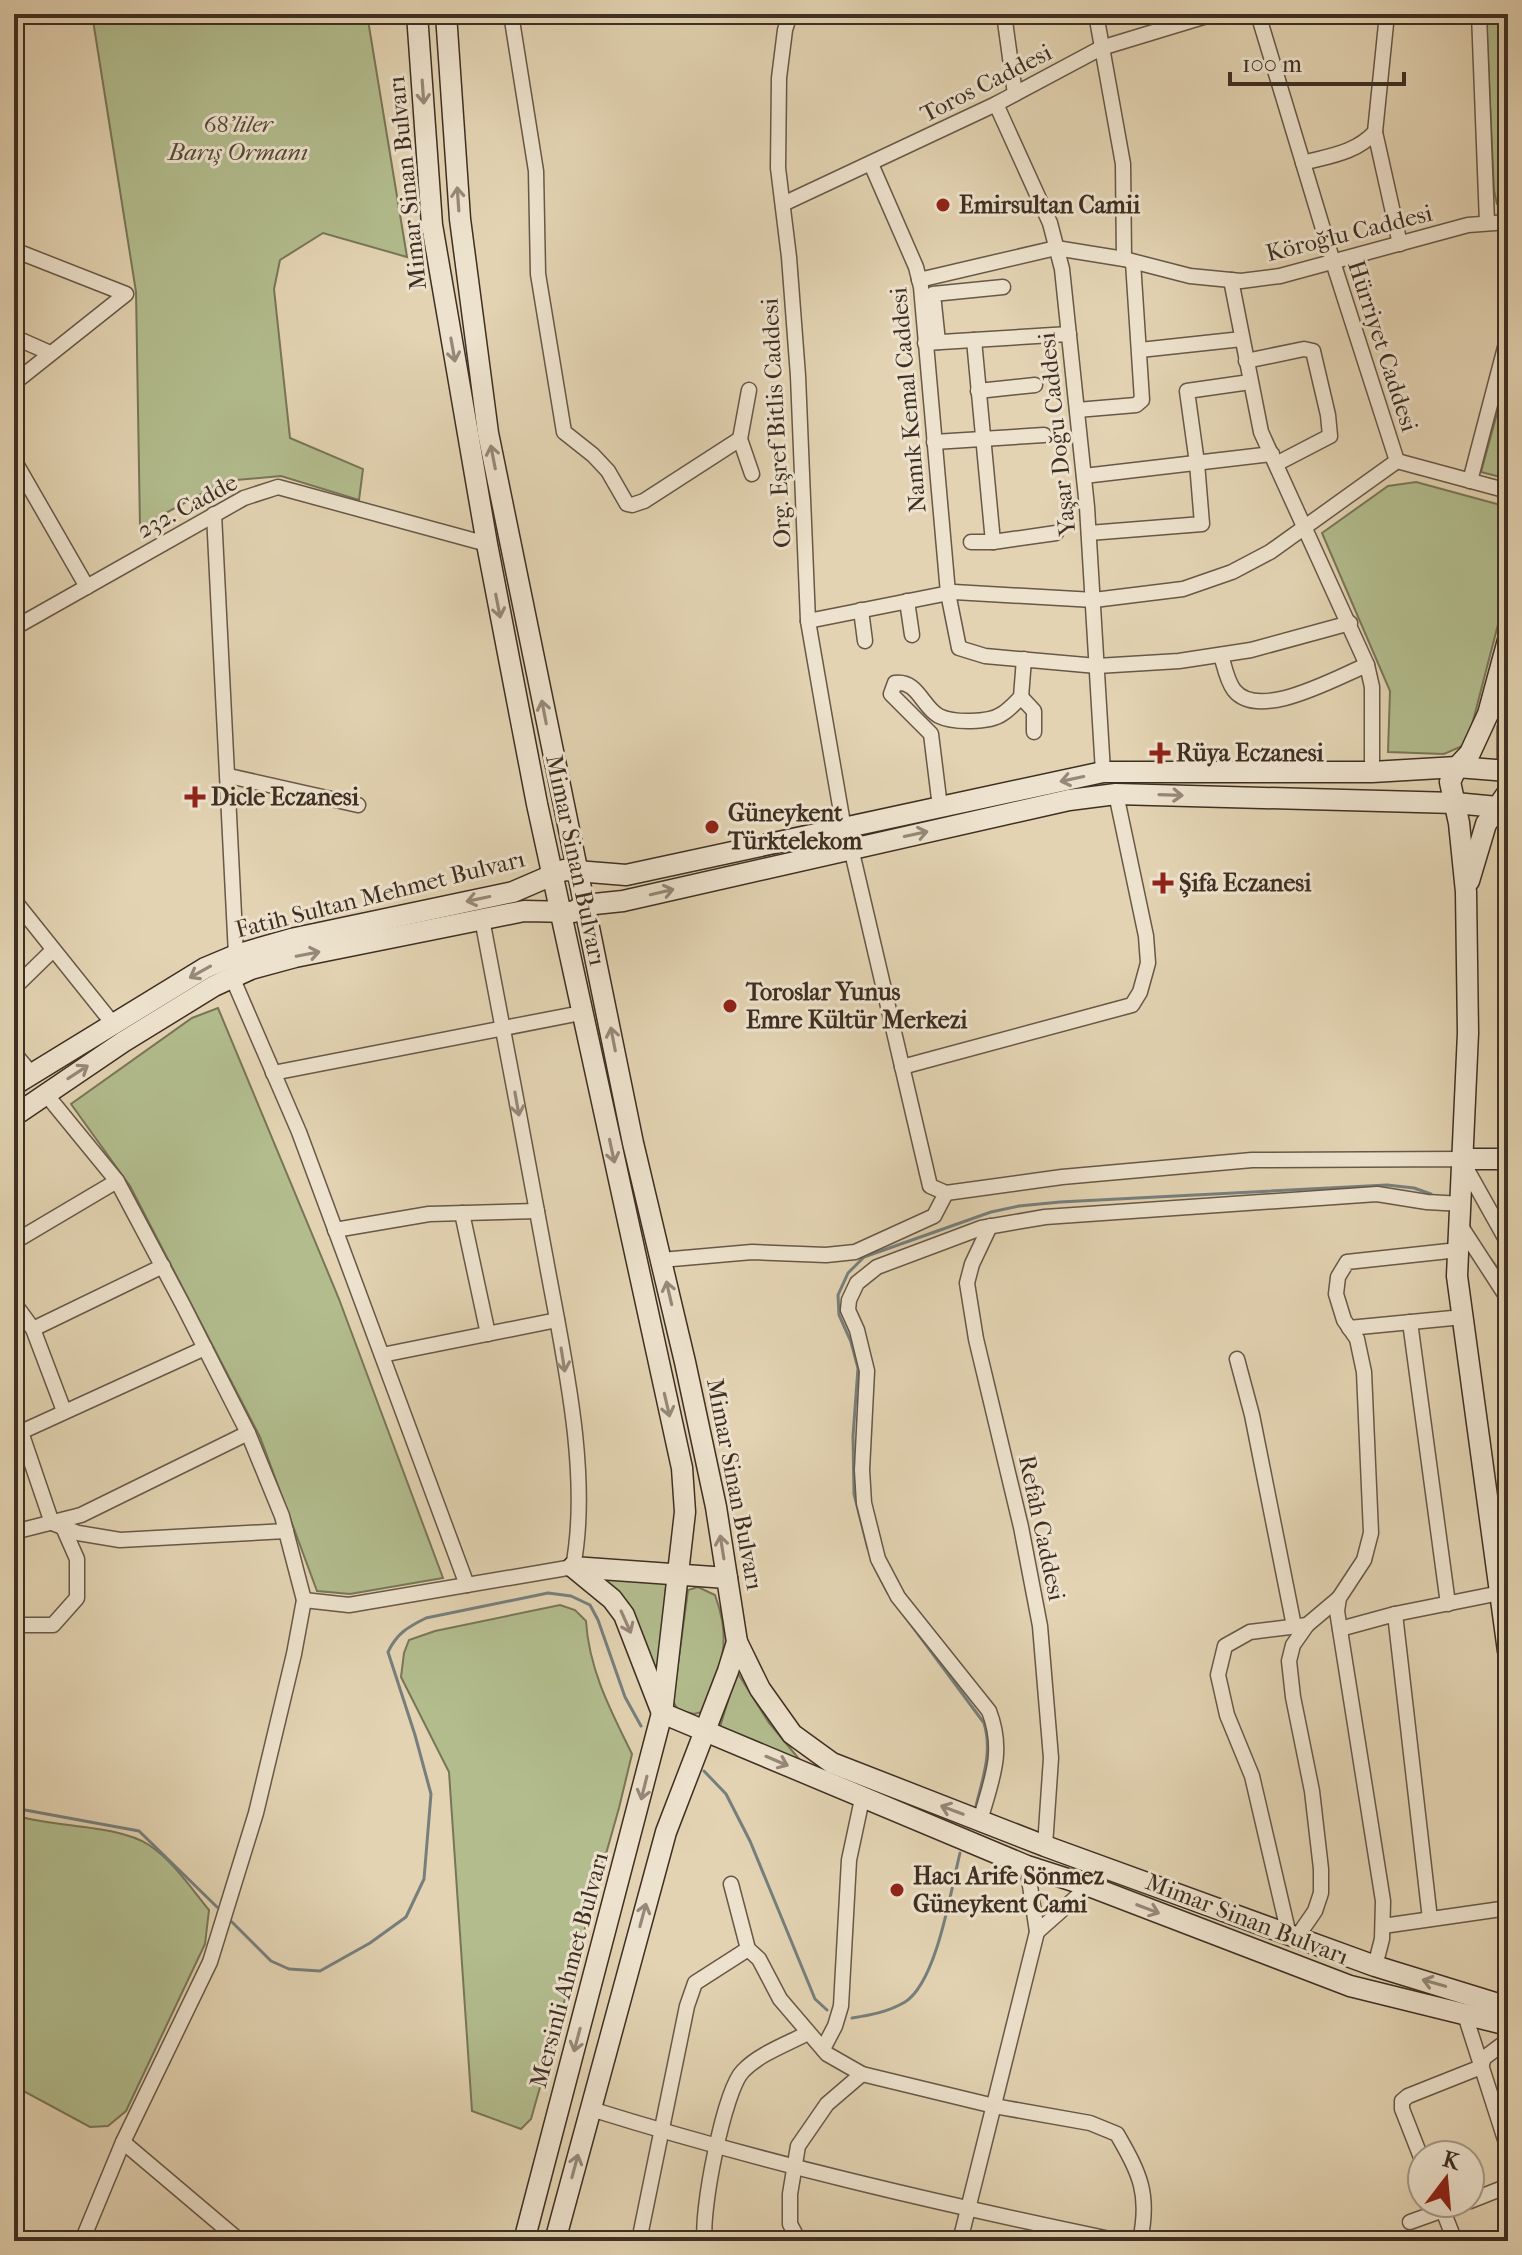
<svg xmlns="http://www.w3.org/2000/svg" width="1522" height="2255" font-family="'IM FELL French Canon',serif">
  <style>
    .green { fill: #b2bc8d; stroke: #787658; stroke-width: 2 }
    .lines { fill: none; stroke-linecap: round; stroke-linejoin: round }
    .stream { stroke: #767f7d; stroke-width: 3 }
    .street-casing { stroke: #675847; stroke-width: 17 }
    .secondary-casing { stroke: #3e2f23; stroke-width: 23 }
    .street { stroke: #ede2cd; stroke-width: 14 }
    .secondary { stroke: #ede2cd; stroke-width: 20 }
    .oneway { stroke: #968878 }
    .poi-dot { fill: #8f2418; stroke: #ede2cd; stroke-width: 3 }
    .labels { text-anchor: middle; stroke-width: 6; stroke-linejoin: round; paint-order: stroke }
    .street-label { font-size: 24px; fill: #3e2f23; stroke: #ede2cd }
    .park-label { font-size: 24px; font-style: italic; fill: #554b38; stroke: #ede2cd }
    .poi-label { font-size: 24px; font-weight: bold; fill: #3e2f23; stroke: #ede2cd; text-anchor: start }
  </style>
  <rect width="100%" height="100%" fill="#e3d3b2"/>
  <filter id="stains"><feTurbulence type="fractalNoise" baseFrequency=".0025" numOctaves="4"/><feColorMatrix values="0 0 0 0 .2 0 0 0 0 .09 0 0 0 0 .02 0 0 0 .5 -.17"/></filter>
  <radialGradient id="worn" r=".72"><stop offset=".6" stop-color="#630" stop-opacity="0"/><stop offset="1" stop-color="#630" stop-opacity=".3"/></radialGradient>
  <g class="green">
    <path d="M92 14H367L407 257 323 233 280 260 274 289 290 438 363 469 359 500 281 476 225 481 140 527 136 292Z"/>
    <path d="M1486 14H1508V212L1497 204 1494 191Z"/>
    <path d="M1508 373V479L1481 472Z"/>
    <path d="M1416 482 1508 507V586L1467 744 1444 754 1388 752 1390 691 1322 533 1388 486Z"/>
    <path d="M218 1008 339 1299 443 1578 350 1594 317 1591 260 1437 130 1186 71 1104 192 1018Z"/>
    <path d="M595 1573 667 1576 658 1678Z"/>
    <path d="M698 1587 715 1595C733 1644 720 1664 706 1711L694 1714 678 1710 673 1701 688 1590Z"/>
    <path d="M560 1605 575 1610 586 1621C589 1670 611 1711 632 1754L619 1808 531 2119 521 2129 472 2111 449 1772 401 1677 404 1653 409 1640 435 1631Z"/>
    <path d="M737 1672 769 1723 804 1765 719 1730Z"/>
    <path d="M14 1815C54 1828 116 1824 149 1845 173 1861 191 1888 209 1910L205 1944 126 2111 108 2126 90 2127 14 2086Z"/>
  </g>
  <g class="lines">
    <g class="stream">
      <path d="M1488 1256 1508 1282"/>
      <path d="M868 1549 854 1494 853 1436 858 1368 851 1342 839 1315 838 1295 848 1273 864 1257 991 1212 1019 1206 1060 1202 1387 1185 1414 1188 1431 1194"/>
      <path d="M875 1568 888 1593"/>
      <path d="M904 1615 984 1723C993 1753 982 1780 975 1810"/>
      <path d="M704 1771 726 1794 750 1841 815 1999 827 2010"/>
      <path d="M14 1808 139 1831 217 1907"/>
      <path d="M232 1922 271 1961 289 1969 320 1971 370 1943 406 1917 424 1879 431 1794 415 1735 388 1652C397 1633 408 1627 426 1618L548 1593 571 1596 590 1605 598 1620 625 1697 641 1726"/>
      <path d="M852 2018C871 2015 888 2012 905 2002 937 1982 951 1889 960 1853"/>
    </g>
    <g class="street-casing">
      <g id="street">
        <path d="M511 14 536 171 538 274 564 432 593 455 608 471 627 504 632 505 644 501 740 439"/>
        <path d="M790 14 785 30 779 78 778 168 789 257 798 376 808 621 844 829"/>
        <path d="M1004 14 1015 94"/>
        <path d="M1096 14 1123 164 1124 259"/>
        <path d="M1258 14 1333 262 1397 461"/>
        <path d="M1479 14 1487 223"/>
        <path d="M14 27 19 14"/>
        <path d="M996 104 1050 223 1062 269 1087 507 1103 772"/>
        <path d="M1375 132 1400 244"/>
        <path d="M1303 163C1329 156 1356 153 1375 132L1387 14"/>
        <path d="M871 164 916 267 921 287 948 593 959 648 985 656 1097 666 1179 661 1251 650 1350 623"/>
        <path d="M783 204 996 104 1101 48 1213 14"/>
        <path d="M14 250 126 294 14 383"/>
        <path d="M919 280 1056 248 1124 259 1190 276 1241 281 1280 276 1468 225 1508 222"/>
        <path d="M1231 280 1261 432 1367 665 1372 687V772"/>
        <path d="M14 337 50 353"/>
        <path d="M974 340 993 542"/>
        <path d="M938 342 933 294 1003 287"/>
        <path d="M925 343 1069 334"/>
        <path d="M1140 350 1242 339"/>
        <path d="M1246 361 1304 349 1313 351 1328 415 1330 436 1276 464"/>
        <path d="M749 390 740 439 752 474"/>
        <path d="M978 391 1035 385"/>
        <path d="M1077 410 1136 405 1142 400 1133 262"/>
        <path d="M934 442 1044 435"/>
        <path d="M14 460 87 587"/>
        <path d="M1084 476 1272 454"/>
        <path d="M1470 481 1508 336"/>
        <path d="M214 514 236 955"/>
        <path d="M1089 533 1202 524 1197 463 1187 391 1250 382"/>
        <path d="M971 542H993L1056 533"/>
        <path d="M907 601 912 635"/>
        <path d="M861 610 865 641"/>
        <path d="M808 621 954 592 1094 600 1183 589 1232 572 1270 552 1397 461 1508 491"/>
        <path d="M14 628 244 498 278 487 487 544"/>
        <path d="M1221 655C1224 665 1227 681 1234 690 1259 722 1337 677 1367 665"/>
        <path d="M1021 697 1034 711V732"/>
        <path d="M229 776 358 805"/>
        <path d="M940 807 931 734 891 694 895 683C918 680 922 707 939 716 953 723 989 723 1002 714 1009 710 1015 703 1021 697L1024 659"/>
        <path d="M851 848 930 1186 946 1193 1062 1177 1252 1160 1461 1159 1508 1243"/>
        <path d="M14 900 114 1025"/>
        <path d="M232 977 299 1132 467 1585"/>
        <path d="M14 988 53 950"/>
        <path d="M14 1053 30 1072"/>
        <path d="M902 1067 1132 1005 1140 992 1148 963 1146 936 1116 794"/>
        <path d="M273 1073 581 1013"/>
        <path d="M45 1093 117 1181 183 1305 248 1433 282 1516 304 1600 294 1654 256 1813 210 1962 123 2142 82 2241"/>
        <path d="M462 1213 488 1334"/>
        <path d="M1460 1225 1508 1299"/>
        <path d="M990 1226 972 1264 967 1283 976 1339 1021 1527 1040 1626 1051 1758 1045 1846"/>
        <path d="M335 1230 429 1214 537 1211"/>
        <path d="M14 1242 117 1181"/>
        <path d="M661 1260 752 1252 826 1255 855 1252 934 1216 946 1193"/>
        <path d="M14 1303 33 1329 64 1411"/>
        <path d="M1410 1322 1448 1604"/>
        <path d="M1349 1328 1463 1317"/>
        <path d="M33 1329 163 1266"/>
        <path d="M382 1355 557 1320"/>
        <path d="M1237 1359 1252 1415 1294 1626"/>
        <path d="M14 1422 21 1432 52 1523 78 1533 120 1540 286 1531"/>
        <path d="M21 1432 205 1348"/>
        <path d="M14 1532 81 1515 248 1433"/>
        <path d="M304 1600 349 1605 573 1567C591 1473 563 1354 546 1260 525 1146 504 1033 482 919"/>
        <path d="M1395 1614 1430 1919"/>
        <path d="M14 1625H53L77 1598V1559L62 1525"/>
        <path d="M1340 1629 1395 1614 1500 1593"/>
        <path d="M980 1821C991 1781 1005 1752 989 1711L898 1597 878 1559 864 1503 862 1470 867 1371 857 1330 848 1310 849 1300 857 1283 877 1267 981 1228 1045 1217 1377 1194 1427 1202 1462 1204"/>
        <path d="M731 1884 748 1949 759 1959 780 1999 827 2054 862 2074 994 2106 1090 2123 1117 2134C1140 2174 1150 2194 1140 2241"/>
        <path d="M1383 1926 1508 1908"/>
        <path d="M1037 1932 1089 1886"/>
        <path d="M1289 1935 1252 1776 1227 1715 1218 1675 1225 1646 1250 1632 1307 1625"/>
        <path d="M1297 1937 1315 1911 1321 1893V1869L1312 1791 1293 1697 1289 1661 1293 1645 1307 1625 1339 1598"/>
        <path d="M1375 1966 1382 1939 1383 1901 1337 1611 1339 1598 1364 1560 1371 1533 1364 1372 1357 1339 1344 1320 1336 1294 1338 1277 1347 1262 1458 1250"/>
        <path d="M1464 2012 1508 2149"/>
        <path d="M823 2049 835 2026 841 2006 849 1860 862 1799"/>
        <path d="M591 2109C764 2163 941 2204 1119 2241"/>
        <path d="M123 2142 240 2241"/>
        <path d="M1422 2160 1402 2109V2101L1408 2096 1481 2067 1484 2058 1508 2040"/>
        <path d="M1470 2201 1508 2186"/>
        <path d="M1440 2203 1455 2241"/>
        <path d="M1410 2222 1463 2203"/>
        <path d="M639 2241 687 2006 695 1983 748 1949"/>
        <path d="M705 2241C700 2214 724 2090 743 2071 759 2054 787 2044 808 2033"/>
        <path d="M799 2241 790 2224V2194L798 2146 827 2104 862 2074"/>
        <path d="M960 2241 1037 1932 1027 1866"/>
      </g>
    </g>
    <g class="secondary-casing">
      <g id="secondary">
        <path d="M417 14 432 225 487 544 537 804 682 1468 685 1512 662 1713 524 2241"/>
        <path d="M446 14 460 219 488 433 633 1143 685 1362 716 1507 737 1642 728 1671 666 1832 555 2241"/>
        <path d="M1508 640 1488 714 1470 753 1457 767 1450 782 1459 823 1466 892 1468 1033 1457 1276 1508 1651"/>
        <path d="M1508 728V777"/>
        <path d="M1469 881 1486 824 1508 792"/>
        <path d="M14 1085 205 968 236 955 291 939 513 892 564 870 626 875 1103 772H1372L1457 767 1508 771"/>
        <path d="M14 1116 123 1042 214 986 251 969 295 957 524 911 573 912 585 905 623 901 1069 800 1116 794 1455 803 1508 808"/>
        <path d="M1461 1159H1508"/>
        <path d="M573 1567 612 1599 624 1615 662 1713 1027 1866 1089 1886 1350 1986 1508 2025"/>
        <path d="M573 1567 727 1578"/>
        <path d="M737 1642 760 1689 792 1734 832 1763 1045 1846 1375 1966 1508 2007"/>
      </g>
    </g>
    <use href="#street" class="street"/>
    <use href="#secondary" class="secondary"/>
  </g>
  <defs><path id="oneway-shaft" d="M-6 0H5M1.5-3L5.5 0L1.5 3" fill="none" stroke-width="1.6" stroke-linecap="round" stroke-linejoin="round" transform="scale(2)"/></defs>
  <g class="oneway">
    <use href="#oneway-shaft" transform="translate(423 92) rotate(86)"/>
    <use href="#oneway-shaft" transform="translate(458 199) rotate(-94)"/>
    <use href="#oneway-shaft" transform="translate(453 350) rotate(80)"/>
    <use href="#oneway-shaft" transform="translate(493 457) rotate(-101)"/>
    <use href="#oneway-shaft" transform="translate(498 606) rotate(79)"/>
    <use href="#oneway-shaft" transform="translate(544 712) rotate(-101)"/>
    <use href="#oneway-shaft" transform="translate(1072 779) rotate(168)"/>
    <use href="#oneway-shaft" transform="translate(1171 795) rotate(2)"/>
    <use href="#oneway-shaft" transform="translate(916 834) rotate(-12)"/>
    <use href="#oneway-shaft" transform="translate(662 892) rotate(-13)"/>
    <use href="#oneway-shaft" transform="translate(478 899) rotate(168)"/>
    <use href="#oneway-shaft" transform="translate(308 954) rotate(-11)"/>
    <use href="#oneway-shaft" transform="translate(200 972) rotate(151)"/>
    <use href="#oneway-shaft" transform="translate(613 1039) rotate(-101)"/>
    <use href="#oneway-shaft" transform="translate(78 1072) rotate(-33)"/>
    <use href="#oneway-shaft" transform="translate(517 1104) rotate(80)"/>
    <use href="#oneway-shaft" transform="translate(612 1151) rotate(78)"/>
    <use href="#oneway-shaft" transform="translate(669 1293) rotate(-103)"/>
    <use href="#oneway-shaft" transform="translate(563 1360) rotate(81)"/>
    <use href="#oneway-shaft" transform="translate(667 1405) rotate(77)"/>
    <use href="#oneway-shaft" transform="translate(722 1547) rotate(-99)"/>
    <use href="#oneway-shaft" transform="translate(626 1622) rotate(66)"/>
    <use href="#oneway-shaft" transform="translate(777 1761) rotate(23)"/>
    <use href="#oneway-shaft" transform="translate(644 1788) rotate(104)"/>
    <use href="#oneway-shaft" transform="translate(952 1810) rotate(-159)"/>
    <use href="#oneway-shaft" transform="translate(1148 1909) rotate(21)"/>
    <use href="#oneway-shaft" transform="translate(643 1915) rotate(-75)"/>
    <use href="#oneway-shaft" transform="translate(1434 1983) rotate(-164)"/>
    <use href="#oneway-shaft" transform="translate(577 2040) rotate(105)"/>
    <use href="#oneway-shaft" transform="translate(575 2166) rotate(-75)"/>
  </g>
  <g class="poi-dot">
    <circle cx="943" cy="205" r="8"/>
    <path d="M1156 741h8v8h8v8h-8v8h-8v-8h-8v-8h8z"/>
    <path d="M191 785h8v8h8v8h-8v8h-8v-8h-8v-8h8z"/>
    <circle cx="712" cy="827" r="8"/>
    <path d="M1159 871h8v8h8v8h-8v8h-8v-8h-8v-8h8z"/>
    <circle cx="730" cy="1006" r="8"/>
    <circle cx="897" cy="1890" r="8"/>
  </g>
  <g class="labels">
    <g class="street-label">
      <text transform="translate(986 83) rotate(-27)" y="8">Toros Caddesi</text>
      <text transform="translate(407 183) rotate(-96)" y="8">Mimar Sinan Bulvarı</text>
      <text transform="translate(1349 233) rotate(-14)" y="8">Köroğlu Caddesi</text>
      <text transform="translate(1383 346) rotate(72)" y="8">Hürriyet Caddesi</text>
      <text transform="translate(908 400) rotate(-95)" y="8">Namık Kemal Caddesi</text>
      <text transform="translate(776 423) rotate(-93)" y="8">Org. Eşref Bitlis Caddesi</text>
      <text transform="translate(1057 434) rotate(-96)" y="8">Yaşar Doğu Caddesi</text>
      <text transform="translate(187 506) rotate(-28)" y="8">232. Cadde</text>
      <text transform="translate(576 860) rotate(78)" y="8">Mimar Sinan Bulvarı</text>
      <text transform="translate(380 894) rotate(-14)" y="8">Fatih Sultan Mehmet Bulvarı</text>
      <text transform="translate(735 1484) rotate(79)" y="8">Mimar Sinan Bulvarı</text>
      <text transform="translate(1042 1528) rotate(78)" y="8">Refah Caddesi</text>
      <text transform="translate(1247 1919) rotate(21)" y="8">Mimar Sinan Bulvarı</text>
      <text transform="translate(569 1970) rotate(-75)" y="8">Mersinli Ahmet Bulvarı</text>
    </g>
    <g class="park-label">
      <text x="238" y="132">68'liler<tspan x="238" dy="28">Barış Ormanı</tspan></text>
    </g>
    <g class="poi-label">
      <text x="959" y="213">Emirsultan Camii</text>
      <text x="1176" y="761">Rüya Eczanesi</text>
      <text x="211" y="805">Dicle Eczanesi</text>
      <text x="728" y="821">Güneykent<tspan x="728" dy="28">Türktelekom</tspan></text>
      <text x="1179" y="891">Şifa Eczanesi</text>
      <text x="746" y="1000">Toroslar Yunus<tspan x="746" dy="28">Emre Kültür Merkezi</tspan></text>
      <text x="913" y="1884">Hacı Arife Sönmez<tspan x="913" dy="28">Güneykent Cami</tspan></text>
    </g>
  </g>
  <rect width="1522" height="2255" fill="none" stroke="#e3d3b2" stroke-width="48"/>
  <rect x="16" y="16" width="1490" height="2223" fill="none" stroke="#3e2f23" stroke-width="4"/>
  <rect x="24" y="24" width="1474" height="2207" fill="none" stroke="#3e2f23" stroke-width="2"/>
  <g transform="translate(1446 2179) rotate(16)"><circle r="38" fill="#ede2cd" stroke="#a79a89" stroke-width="2"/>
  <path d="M0-6L14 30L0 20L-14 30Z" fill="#8f2418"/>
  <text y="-12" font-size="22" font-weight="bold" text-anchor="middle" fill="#3e2f23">K</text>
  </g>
  <path d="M1230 72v12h174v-12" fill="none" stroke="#3e2f23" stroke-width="4"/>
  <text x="1242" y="72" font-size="24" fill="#3e2f23" stroke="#ede2cd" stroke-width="6" paint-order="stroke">100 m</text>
  <rect width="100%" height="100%" filter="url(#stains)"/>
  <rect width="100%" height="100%" fill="url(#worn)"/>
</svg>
